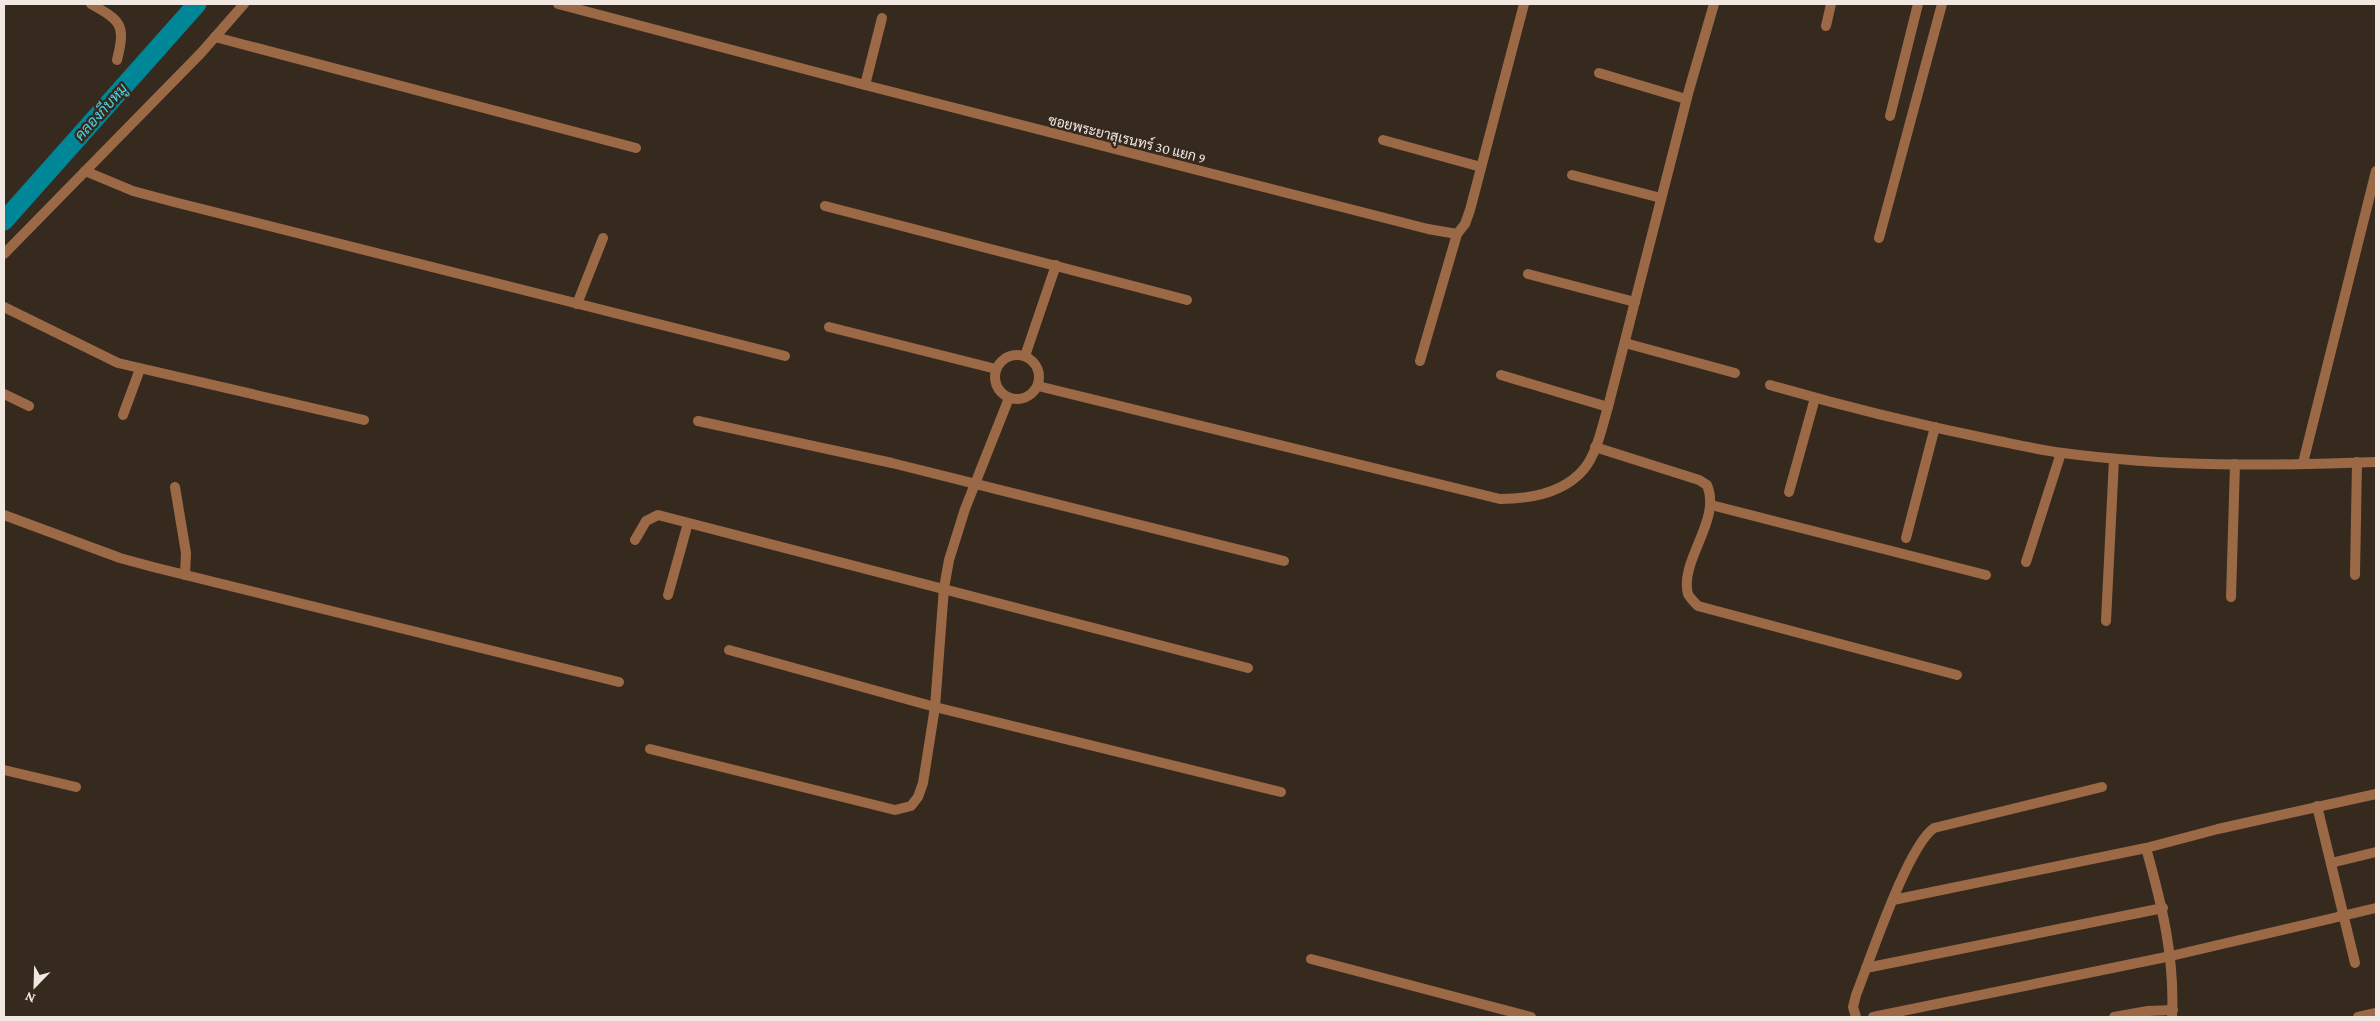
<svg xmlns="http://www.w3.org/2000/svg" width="2380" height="1021" font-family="'Crimson Pro',Sarabun,serif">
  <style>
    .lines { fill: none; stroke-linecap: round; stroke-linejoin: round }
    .canal { stroke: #008797; stroke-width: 19 }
    .service { stroke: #9c6946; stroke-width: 10 }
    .minor { stroke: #9c6946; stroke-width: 10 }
    .labels { text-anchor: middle; stroke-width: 5; stroke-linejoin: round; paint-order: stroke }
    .street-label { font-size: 14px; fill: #f1e8e1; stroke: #36291e }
    .water-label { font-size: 15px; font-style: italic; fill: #48d8ee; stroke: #36291e }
  </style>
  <rect width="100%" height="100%" fill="#36291e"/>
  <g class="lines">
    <path class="canal" d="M4 221 197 4"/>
    <g class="service">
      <path d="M1890 116 1918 4"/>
      <path d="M1383 140 1481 167"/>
      <path d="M1879 238 1942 4"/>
      <path d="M577 304 603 238"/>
      <path d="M175 487 186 553 185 575"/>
      <path d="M1311 959 1531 1017"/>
    </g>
    <g class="minor">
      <path d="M91 4C121 21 126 24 117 60"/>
      <path d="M558 4 865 85 1428 229 1457 234"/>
      <path d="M1826 26 1831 4"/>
      <path d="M215 37 636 148"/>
      <path d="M1599 73 1686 99"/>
      <path d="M865 85 882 18"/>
      <path d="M85 171 133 191 174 202 785 356"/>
      <path d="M1572 175 1661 198"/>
      <path d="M825 206 1187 300"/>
      <path d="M4 254 201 53 244 4"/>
      <path d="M1528 274 1635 302"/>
      <path d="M4 307 118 363 364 420"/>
      <path d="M829 327 996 369"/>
      <path d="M1625 343 1735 373"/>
      <circle cx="1017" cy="377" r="22"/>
      <path d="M1025 356 1056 265"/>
      <path d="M1420 361 1457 234 1465 224 1470 210 1524 4"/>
      <path d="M1501 375 1608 407"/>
      <path d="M1770 385C1842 406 1915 424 1989 439 2014 444 2039 450 2063 453 2167 467 2272 466 2376 462"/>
      <path d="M1038 386 1500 499C1530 499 1563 494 1584 469 1597 453 1602 427 1608 407L1689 90 1714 4"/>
      <path d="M4 394 29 406"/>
      <path d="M123 415 140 369"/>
      <path d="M698 421 892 463 1284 561"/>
      <path d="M1595 447 1699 480 1707 485C1722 520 1679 561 1688 594 1690 598 1694 602 1698 606L1957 675"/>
      <path d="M2303 463 2376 171"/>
      <path d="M1789 492 1815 398"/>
      <path d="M1711 505 1986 575"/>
      <path d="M4 515 120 558 153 567 619 682"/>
      <path d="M1906 538 1935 427"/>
      <path d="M635 540 646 521 658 515 1248 668"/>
      <path d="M2026 562 2061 453"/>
      <path d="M2355 575 2357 462"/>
      <path d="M668 595 688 523"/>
      <path d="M2231 597 2235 464"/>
      <path d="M2106 621 2114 459"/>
      <path d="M729 650 935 707 1281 792"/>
      <path d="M650 749 895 810 911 806 918 797 923 783 935 707 944 588 949 560 965 509 1009 398"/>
      <path d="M4 770 76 787"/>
      <path d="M2317 806 2355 963"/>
      <path d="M2146 848C2162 905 2175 958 2172 1017"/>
      <path d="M2331 863 2376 852"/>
      <path d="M1893 900 2146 848 2218 829 2376 794"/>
      <path d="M1866 968 2163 908"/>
      <path d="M1856 1017 1853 1007 1856 995C1870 960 1907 847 1934 828L2102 787"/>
      <path d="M1873 1017 2171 956 2376 908"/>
      <path d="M2114 1017 2148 1011 2173 1010"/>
      <path d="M2358 1017 2376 1013"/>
    </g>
  </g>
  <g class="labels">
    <g class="street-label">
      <text transform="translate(1127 139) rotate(14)" y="5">ซอยพระยาสุเรนทร์ 30 แยก 9</text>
    </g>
    <g class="water-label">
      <text transform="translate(101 112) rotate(-48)" y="5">คลองกีบหมู</text>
    </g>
  </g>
  <rect width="2380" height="1021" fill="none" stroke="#f1e8e1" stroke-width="10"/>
  <g transform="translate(35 986) rotate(203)" stroke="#36291e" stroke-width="4" paint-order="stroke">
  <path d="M0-4L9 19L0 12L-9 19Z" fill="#f1e8e1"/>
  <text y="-8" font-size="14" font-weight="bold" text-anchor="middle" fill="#f1e8e1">N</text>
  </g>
</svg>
